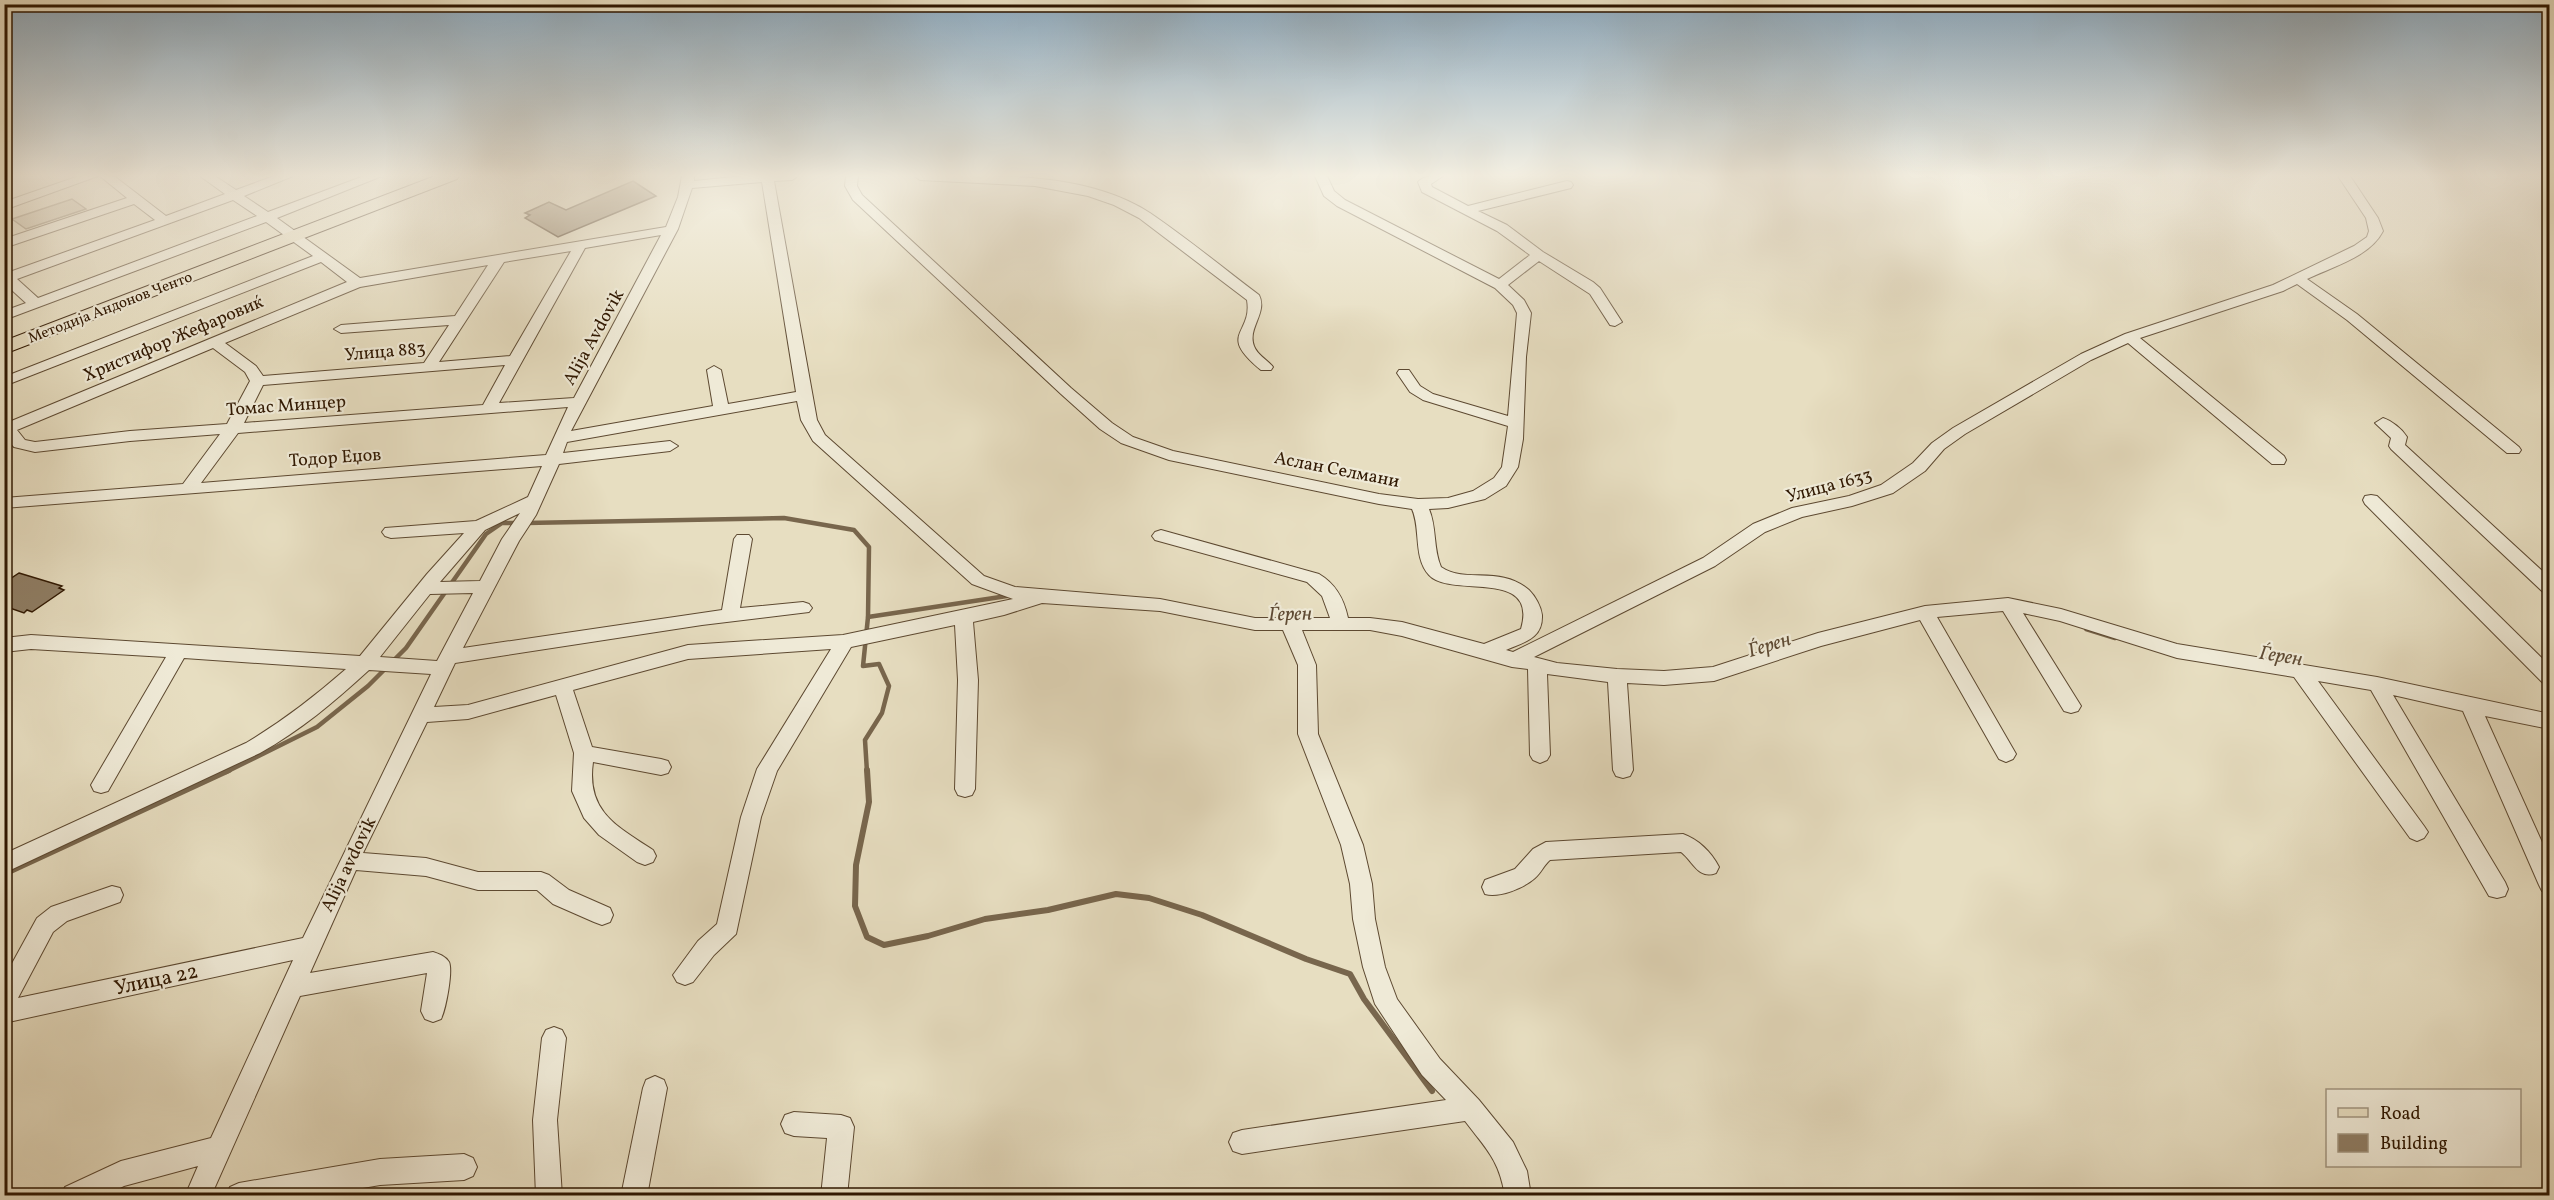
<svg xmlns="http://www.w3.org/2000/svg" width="2554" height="1200" font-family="Vollkorn,serif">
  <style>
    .green { fill: #c8bca0; stroke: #7c6a50; stroke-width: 1.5 }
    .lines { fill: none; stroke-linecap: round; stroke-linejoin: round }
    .stream-far1 { stroke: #78664d; stroke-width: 4.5 }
    .stream { stroke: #78664d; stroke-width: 6 }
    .building { fill: #8f7e65; stroke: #2f1701; stroke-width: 1.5 }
    .minor-casing { stroke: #5d4931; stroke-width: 2 }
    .major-casing { stroke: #2f1701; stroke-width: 2 }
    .minor { fill: #efead7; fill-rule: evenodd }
    .major { fill: #e7dec1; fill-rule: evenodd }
    .labels { text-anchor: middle; stroke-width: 4.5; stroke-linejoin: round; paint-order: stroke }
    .far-street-label { font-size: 15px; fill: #2f1701; stroke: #efead7 }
    .street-label { font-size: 18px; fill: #2f1701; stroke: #efead7 }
    .water-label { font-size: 20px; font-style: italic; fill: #5f4b34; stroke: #efead7 }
    .near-street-label { font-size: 21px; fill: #2f1701; stroke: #efead7 }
  </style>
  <rect width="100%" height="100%" fill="#e7dec1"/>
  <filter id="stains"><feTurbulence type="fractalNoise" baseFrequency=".00333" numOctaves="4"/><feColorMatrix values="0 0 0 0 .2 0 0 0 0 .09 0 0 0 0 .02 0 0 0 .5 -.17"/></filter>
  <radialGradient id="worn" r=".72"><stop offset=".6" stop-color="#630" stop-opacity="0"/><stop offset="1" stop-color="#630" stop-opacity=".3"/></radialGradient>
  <path class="green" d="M72 199 86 209 26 229 12 219Z"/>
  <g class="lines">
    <g class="stream-far1">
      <path d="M526 523 784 518 854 530 869 547 868 617 863 666 879 664 889 686 882 713 865 740 867 772"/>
      <path d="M868 617 1007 596"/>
      <path d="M2086 629 2115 638"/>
      <path d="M393 661 406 648 486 534 502 523H517"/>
      <path d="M226 772 317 727 368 686 387 667"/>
    </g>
    <g class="stream">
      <path d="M867 770 869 802 856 865 855 906 867 937 884 945 928 936 985 919 1048 910 1116 894 1149 898 1202 915 1306 959 1350 974 1364 999 1432 1091"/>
      <path d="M4 874 229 770"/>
    </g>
  </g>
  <g class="building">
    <path d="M633 181 656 196 558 237 525 218 530 215 525 213 549 202 566 210Z"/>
    <path d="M19 573 62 586 59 588 64 590 32 612 27 610 24 613 4 606V583Z"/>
  </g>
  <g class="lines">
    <g class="minor-casing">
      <g id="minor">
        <path d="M79 176H98L4 210V202Z"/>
        <path d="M100 176H114L166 216 225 194 200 176H215L236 190 274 176H293L244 196 268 212 364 176H382L277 218 360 278 666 227 678 197 682 176H694V181L744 176H798L792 180 774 181 817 420 825 435 984 576 1015 587 1160 599 1255 618H1330L1322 596 1307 582 1155 540 1152 536 1155 532 1161 530 1319 574C1336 584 1344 599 1348 618H1370L1402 622 1484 644 1521 629C1539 567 1451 599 1429 575 1413 558 1421 529 1412 509L1379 504 1169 460 1121 443 1100 429 1061 394 853 200 845 186 846 176H858L857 186 862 195 1071 388 1112 423 1133 437 1173 451 1379 494 1418 499 1448 498 1473 491 1494 478 1502 467 1508 426 1423 400 1410 392 1397 373 1399 370H1409L1420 386 1433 394 1508 416 1517 313 1513 305 1495 288 1337 206 1324 196 1315 176H1327L1334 191 1345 200 1499 279 1530 255 1497 231 1422 192 1418 182C1424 175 1434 176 1443 176L1431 184 1432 187 1468 206 1567 181 1571 182 1573 185 1571 188 1478 211 1507 225 1543 252 1593 282 1600 288 1622 322 1615 326 1610 325 1590 294 1539 261 1508 285 1524 300 1531 313 1526 357 1523 439 1518 467 1506 486 1485 499 1448 508 1429 509C1437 528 1433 549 1441 567 1466 584 1500 565 1529 590 1535 596 1541 606 1542 615 1543 639 1524 642 1506 650L1513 652 1703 558 1753 524 1792 508 1849 496 1881 485 1913 463 1932 443 1953 428 2081 354 2125 334 2273 285 2354 246 2367 237 2369 231 2366 218 2338 176H2350L2378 218 2383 231C2370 257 2332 267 2307 279L2357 314 2519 447 2521 450 2519 453H2507L2347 320 2297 284 2283 291 2140 338 2284 456 2286 460 2284 464H2272L2128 343 2091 360 1965 434 1944 449 1925 471 1893 493 1852 506 1802 517 1765 532 1715 566 1534 657 1557 663 1617 669 1664 671 1713 667 1818 633 1925 606 2008 598 2061 609 2177 644 2377 677 2550 714V729L2485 716 2550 860V894L2542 891 2539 885 2463 711 2393 695 2505 882 2508 889 2505 896 2497 898 2489 896 2371 690 2318 681 2424 826 2428 832 2424 838 2417 841 2410 838 2294 677 2177 658 2060 621 2023 613 2081 706 2078 711 2071 713 2064 711 2003 611 1937 617 2016 754 2013 759 2006 762 1999 759 1920 620 1821 646 1714 681 1664 685 1627 683 1633 770 1630 776 1623 778 1616 776 1613 770 1608 682 1547 674 1550 755 1547 760 1540 763 1533 760 1530 755 1528 669 1512 667 1402 636 1370 630H1302L1316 665 1318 734 1363 845 1372 884 1375 919 1385 967 1397 999 1440 1059 1479 1100 1513 1142 1527 1171 1531 1196H1505C1499 1159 1486 1149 1465 1121L1242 1154 1233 1151 1229 1142 1233 1133 1242 1130 1446 1100 1422 1075 1375 1004 1363 967 1353 919 1350 884 1341 845 1298 734V665L1283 630H1255L1160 611 1042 603 1004 615 973 622 978 680 975 789 972 795 965 797 958 795 955 789 958 680 955 625 851 647 777 771 761 817 736 934 714 955 693 982 685 985 677 982 673 975 698 941 717 924 741 817 757 769 831 649 688 659 573 690 592 747 661 759 668 761 671 767 668 773 661 775 593 762C586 811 616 826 653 850L656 856 653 862 645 865 637 862 599 835 584 818 572 791 574 753 556 695 468 719 427 722 363 853 426 858 478 872H541L549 875 569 890 610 908 613 915 610 922 602 925 594 922 553 904 537 890H478L426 876 356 870 310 973 433 952C439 954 445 956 449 962 453 971 446 1009 441 1019L433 1022 425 1019 421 1011 427 973 300 996 211 1196H185L198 1166 124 1186 104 1196H61L65 1187 121 1161 211 1138 293 960 4 1023V978L37 918 51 907 112 886 120 888 123 895 120 902 67 921 53 932 18 998 303 938 431 674 369 670C334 702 301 730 260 753L4 873V854L246 743C283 721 314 697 346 669L184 658 108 791 101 793 94 791 91 785 166 657 31 649 4 652V638L31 635 360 656 427 574 464 533 391 538 385 536 382 532 385 528 476 521 528 497 542 466 4 508V498L183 484 220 434 130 441 35 452 14 447 4 436V421L9 422 347 282 321 262 4 386V377L313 256 266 222 4 320V311L26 303 4 283V274L155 220 134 204 4 248V239L127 198ZM762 182 796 392 728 404 721 370 714 366 707 370 713 406 571 431 678 229 692 188ZM233 200 257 216 38 298 17 279ZM661 235 574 398 499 403 585 248ZM571 251 510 356 439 362 504 262ZM488 265 455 316 341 325 334 329 341 333 449 325 424 363 263 376 256 366 225 343 360 287ZM213 348 245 372 250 381 227 424 130 431 35 442 25 440 17 430ZM505 365 483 405 244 423 263 385ZM797 401 801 420 813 441 972 584 1013 599 843 635 688 645 468 705 434 707 455 663 702 625 809 612 812 608 809 604 803 602 740 608 752 539 749 535H737L734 539 722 610 463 648 519 541 536 515 559 464 670 451 678 446 670 441 563 453 567 442ZM568 407 546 455 201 483 238 433ZM520 513 502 539 480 581 440 582 485 530ZM473 593 437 661 380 657 430 594Z"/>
        <path d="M914 176C989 176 1084 170 1150 213 1187 238 1223 268 1259 295 1268 313 1247 328 1254 346 1257 355 1268 360 1273 367L1271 370H1261C1216 333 1253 335 1247 300L1139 218 1114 205 1088 196 1035 186 920 180Z"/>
        <path d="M2383 418C2392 421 2402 429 2407 437L2405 445 2550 578V595L2544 593 2391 449 2389 446 2391 438 2375 423Z"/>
        <path d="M2371 495 2377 496 2550 666V685L2543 683 2365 504 2363 500 2365 496Z"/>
        <path d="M1683 834C1699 840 1711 852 1719 867L1716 873C1698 880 1693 861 1681 852L1550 860C1544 865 1541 873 1535 878 1524 888 1499 898 1485 894L1482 887 1485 880 1515 869 1533 849 1546 842Z"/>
        <path d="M554 1027 562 1030 566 1038 557 1120 562 1196H536L533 1120 542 1038 546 1030Z"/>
        <path d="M655 1076 664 1080 667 1088 647 1196H621L643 1088 646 1080Z"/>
        <path d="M794 1112 841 1115 850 1118 854 1127 847 1196H821L827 1138 794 1136 785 1133 781 1124 785 1115Z"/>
        <path d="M464 1154 473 1158 477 1167 473 1176 464 1180 380 1185 317 1196H226L230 1187 239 1183 380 1159Z"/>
      </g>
    </g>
    <g class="major-casing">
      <path id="major" d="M435 176H459L457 179 4 354V341Z"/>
    </g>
    <use href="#minor" class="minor"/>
    <use href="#major" class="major"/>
  </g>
  <linearGradient id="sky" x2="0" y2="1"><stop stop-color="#8eaabe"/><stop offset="0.51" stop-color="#f4f0e3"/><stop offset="1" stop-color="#f4f0e3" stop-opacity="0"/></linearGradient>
  <rect width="2554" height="344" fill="url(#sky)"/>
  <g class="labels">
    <g class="far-street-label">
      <text transform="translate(110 307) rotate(-21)" y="5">Методија Андонов Ченто</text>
    </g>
    <g class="street-label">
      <text transform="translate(593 337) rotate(-61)" y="6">Alija Avdovik</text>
      <text transform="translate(173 338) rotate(-23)" y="6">Христифор Жефаровиќ</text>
      <text transform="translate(385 351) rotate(-5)" y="6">Улица 883</text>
      <text transform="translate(286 405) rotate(-4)" y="6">Томас Минцер</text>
      <text transform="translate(335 457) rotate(-4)" y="6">Тодор Еџов</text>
      <text transform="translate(1337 469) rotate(11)" y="6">Аслан Селмани</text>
      <text transform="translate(1829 485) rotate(-15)" y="6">Улица 1633</text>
      <text transform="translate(348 864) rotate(-64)" y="6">Alija avdovik</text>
    </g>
    <g class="water-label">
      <text transform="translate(1290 613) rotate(-1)" y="7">Ѓерен</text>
      <text transform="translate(1769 644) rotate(-17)" y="7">Ѓерен</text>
      <text transform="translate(2281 655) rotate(9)" y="7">Ѓерен</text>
    </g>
    <g class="near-street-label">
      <text transform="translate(156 979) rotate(-12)" y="7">Улица 22</text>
    </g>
  </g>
  <rect width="2554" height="1200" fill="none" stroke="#e7dec1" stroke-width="24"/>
  <rect x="6" y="6" width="2542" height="1188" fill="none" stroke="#2f1701" stroke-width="3"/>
  <rect x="12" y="12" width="2530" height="1176" fill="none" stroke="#2f1701" stroke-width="1.5"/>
  <rect x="2326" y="1089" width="195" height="78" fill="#efead7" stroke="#a29681" stroke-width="1.5"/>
  <rect x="2338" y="1108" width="30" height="9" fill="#e7dec1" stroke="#a29681" stroke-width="1.5"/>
  <text x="2380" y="1119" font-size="18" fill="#2f1701">Road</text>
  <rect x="2338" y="1134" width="30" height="18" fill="#8f7e65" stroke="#a29681" stroke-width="1.5"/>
  <text x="2380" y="1149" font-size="18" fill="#2f1701">Building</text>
  <rect width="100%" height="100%" filter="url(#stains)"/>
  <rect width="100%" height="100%" fill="url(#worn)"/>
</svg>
